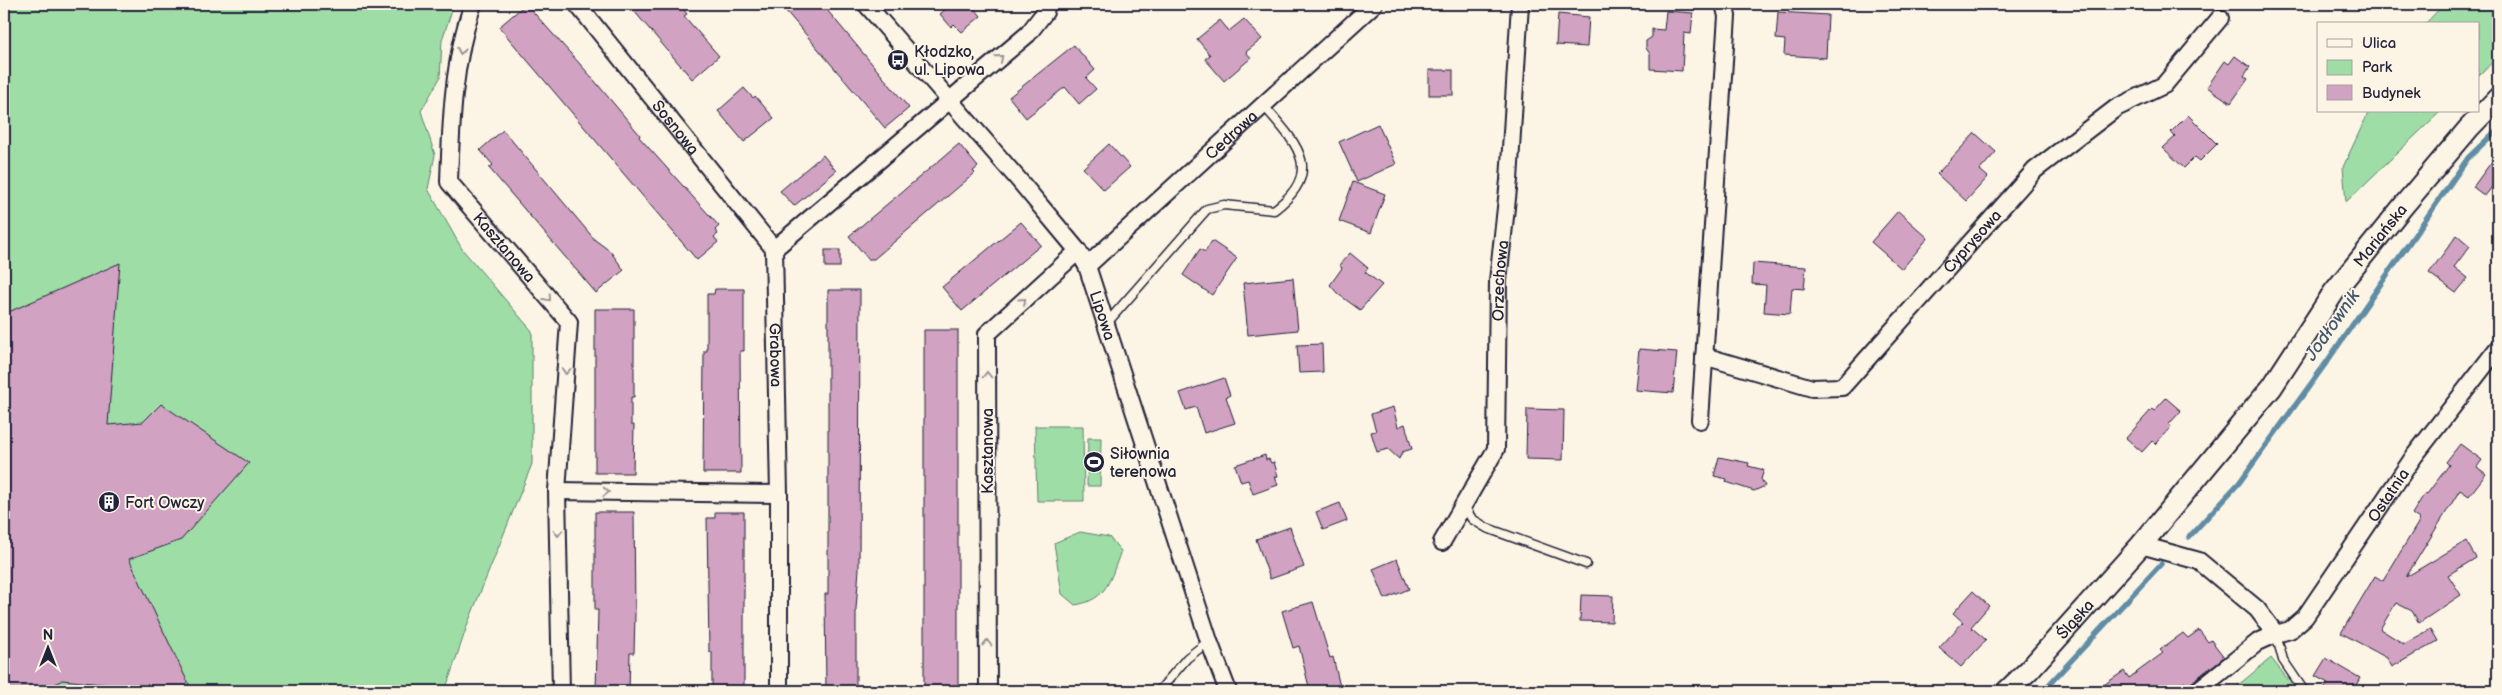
<svg xmlns="http://www.w3.org/2000/svg" width="2502" height="695" font-family="'Balsamiq Sans',sans-serif">
  <style>
    .green { fill: #9fdda6; stroke: #608070 }
    .lines { fill: none; stroke-linecap: round; stroke-linejoin: round }
    .stream { stroke: #618da5; stroke-width: 5.5 }
    .building { fill: #d1a2c2; stroke: #22223b }
    .service-casing { stroke: #22223b; stroke-width: 11 }
    .minor-casing { stroke: #22223b; stroke-width: 20 }
    .tertiary-casing { stroke: #22223b; stroke-width: 24 }
    .service { stroke: #fcf5e5; stroke-width: 8 }
    .minor { stroke: #fcf5e5; stroke-width: 16 }
    .tertiary { stroke: #fcf5e5; stroke-width: 20 }
    .oneway { stroke: #9a9698 }
    .labels { text-anchor: middle; stroke-width: 4; stroke-linejoin: round; paint-order: stroke }
    .poi-label { font-size: 16px; fill: #22223b; stroke: #fcf5e5; text-anchor: start }
    .street-label { font-size: 16px; fill: #22223b; stroke: #fcf5e5 }
    .water-label { font-size: 18px; font-style: italic; fill: #425770; stroke: #fcf5e5 }
  </style>
  <rect width="100%" height="100%" fill="#fcf5e5"/>
  <filter id="ink" filterUnits="userSpaceOnUse"><feTurbulence type="fractalNoise" baseFrequency=".02" numOctaves="2"/><feDisplacementMap in="SourceGraphic" scale="10" xChannelSelector="R" yChannelSelector="G"/><feConvolveMatrix kernelMatrix="1 2 1 2 8 2 1 2 1" color-interpolation-filters="sRGB"/></filter>
  <g filter="url(#ink)">
    <g class="green">
      <path d="M4 4H454L442 40 440 78 421 111 435 155 428 189 462 249 532 331V464L468 623 445 691H4Z"/>
      <path d="M2444 4H2498V57L2478 76V24H2425Z"/>
      <path d="M2369 111H2441L2346 202 2343 167Z"/>
      <path d="M1035 426H1083L1084 501H1037Z"/>
      <path d="M1088 438H1101L1100 486H1087Z"/>
      <path d="M1080 532 1109 537 1121 551C1110 579 1108 600 1075 605L1062 594 1054 543Z"/>
      <path d="M2271 658 2297 691H2231Z"/>
    </g>
    <g class="lines">
      <g class="stream">
        <path d="M2189 537 2239 483 2326 363 2468 158 2498 129"/>
        <path d="M2043 691 2161 564"/>
      </g>
    </g>
    <g class="building">
      <path d="M526 4 588 73 640 135 639 137 719 226 715 230 718 234 714 237 718 242 697 260 499 27Z"/>
      <path d="M628 4H679L687 14 684 16 719 56 692 79Z"/>
      <path d="M780 4H822L909 108 885 128Z"/>
      <path d="M952 4H971L981 16 962 32 954 24 951 27 940 14Z"/>
      <path d="M1666 11 1693 13 1691 34 1684 33 1682 71 1650 69V54L1646 48V41L1652 37V29L1664 30Z"/>
      <path d="M1778 12 1828 15 1826 58 1784 55 1785 40 1776 39Z"/>
      <path d="M1558 14 1589 17 1587 47 1556 45Z"/>
      <path d="M1244 19 1262 39 1246 52 1251 58 1224 81 1205 59 1210 55 1197 39 1220 20 1229 31Z"/>
      <path d="M1074 45 1095 70 1086 78 1096 89 1079 104 1065 87 1026 118 1009 97Z"/>
      <path d="M2235 56 2250 67 2244 76 2248 79 2231 103 2207 87 2225 61 2229 64Z"/>
      <rect x="1429" y="70" width="24" height="25"/>
      <path d="M744 88 753 98 755 96 774 118 744 142 718 111Z"/>
      <path d="M2188 115 2217 144 2200 161 2195 157 2184 168 2163 148 2175 137 2171 132Z"/>
      <path d="M1378 124 1396 164 1357 182 1339 142Z"/>
      <path d="M503 130 595 240 610 251 624 270 596 293 489 168 493 165 480 150Z"/>
      <path d="M1975 133 1996 152 1980 170 1988 177 1966 201 1937 174Z"/>
      <path d="M959 144 978 167 973 171 975 173 874 259H868L849 236Z"/>
      <path d="M1109 144 1130 167 1104 190 1083 168Z"/>
      <path d="M2498 153V179L2485 196 2473 187Z"/>
      <path d="M823 155 836 171 794 206 780 191Z"/>
      <path d="M1353 182 1385 194 1371 233 1339 221Z"/>
      <path d="M1898 211 1928 238 1902 269 1871 242Z"/>
      <path d="M1021 222 1041 245 962 311 942 287Z"/>
      <path d="M2457 235 2470 246 2454 267 2468 278 2456 293 2429 273Z"/>
      <path d="M1212 241 1237 258 1212 295 1183 275 1200 249 1205 252Z"/>
      <rect x="825" y="250" width="15" height="17"/>
      <path d="M1350 253 1368 268 1365 272 1382 285 1360 310 1338 294 1330 285 1342 268 1339 265Z"/>
      <path d="M120 263 108 425 143 422 161 404 249 463 181 540 129 559 192 691H170L62 680 44 691H4V314Z"/>
      <path d="M1753 263 1806 267 1804 289 1792 288 1790 314 1764 312 1766 285 1752 284Z"/>
      <path d="M1293 278 1298 330 1248 335 1243 283Z"/>
      <path d="M715 289H744V351H740L741 473H703L704 351H707V294H714Z"/>
      <path d="M828 290H860L859 569 856 609V691H826L825 594H828Z"/>
      <path d="M595 309H634V397H631V425H634L633 473H595Z"/>
      <path d="M924 330H958V691H928V687H924Z"/>
      <path d="M1322 344 1323 372 1299 373 1297 345Z"/>
      <path d="M1639 349 1677 352 1673 393 1635 390Z"/>
      <path d="M1224 378 1230 395 1226 397 1235 423 1204 433 1196 407 1186 410 1180 393Z"/>
      <path d="M2166 398 2181 411 2169 424 2171 427 2155 444 2152 441 2142 452 2126 438 2152 409 2154 411Z"/>
      <path d="M1393 407 1398 427 1405 424 1412 449 1402 452 1399 459 1388 449 1377 452 1371 432 1376 431 1371 414Z"/>
      <path d="M1527 409 1564 410 1563 460 1526 459Z"/>
      <path d="M2460 444 2482 460 2477 467 2486 474 2469 496 2460 490 2406 577 2466 541 2476 558 2448 575 2461 595 2419 623 2412 611 2396 603 2380 629 2404 644 2431 629 2438 641 2392 667 2387 658 2341 633 2375 576 2383 581 2418 523 2419 519 2412 514 2425 493 2427 494 2449 465 2446 462Z"/>
      <path d="M1265 455 1266 460 1269 459 1271 463 1274 462 1278 476 1275 477 1278 485 1253 494 1248 480 1241 482 1235 465Z"/>
      <path d="M1719 457 1749 463 1748 466 1764 470 1761 479 1765 486 1754 491 1726 482 1727 479 1714 476Z"/>
      <path d="M1340 503 1347 521 1323 530 1316 512Z"/>
      <path d="M595 512H634L635 614 634 653H630L629 691H596L598 610H595Z"/>
      <path d="M715 512H744V691H719V687H712V652H709L707 518H715Z"/>
      <path d="M1290 527 1304 567 1270 579 1256 539Z"/>
      <path d="M1397 559 1409 589 1385 599 1373 569Z"/>
      <path d="M1973 591 1989 606 1971 627 1986 640 1961 667 1939 648 1963 622 1953 613Z"/>
      <path d="M1581 595 1613 596 1612 622 1580 621Z"/>
      <path d="M1313 602 1330 658 1333 657 1341 691H1310L1299 646 1293 648 1282 611Z"/>
      <path d="M2199 630 2208 642 2211 640 2224 657 2187 686 2184 682 2172 691H2095L2124 671 2129 678 2163 653 2160 650 2183 633 2188 638Z"/>
      <path d="M2326 658 2360 678 2353 691H2323L2328 683 2315 676Z"/>
    </g>
    <g class="lines">
      <g class="service-casing">
        <g id="service">
          <path d="M1106 324 1207 209 1224 205 1274 210C1326 171 1296 143 1263 105"/>
          <path d="M1464 506 1472 519 1487 528 1586 564"/>
          <path d="M2276 634 2283 660 2304 691"/>
          <path d="M1159 691 1187 658 1209 641"/>
        </g>
      </g>
      <g class="minor-casing">
        <g id="minor">
          <path id="s1" d="M473 4C453 61 451 122 449 182L569 322 557 491 561 691"/>
          <path id="s2" d="M577 4 774 249"/>
          <path id="s3" d="M866 4 1018 179 1078 251 1087 266 1209 641 1228 691"/>
          <path id="s4" d="M774 249 779 494V691"/>
          <path d="M774 249 1028 34 1045 12 1047 4"/>
          <path id="s5" d="M1087 266 1374 4"/>
          <path id="s6" d="M1704 356 1812 388 1842 387 2035 170 2116 108 2164 85 2220 18"/>
          <path d="M1700 420 1727 16 1724 4"/>
          <path d="M557 491 779 494"/>
          <path id="s7" d="M1442 542 1496 449 1498 281 1509 180 1520 4"/>
          <path d="M2141 545 2199 561 2257 609 2276 634 2258 642 2197 691"/>
          <path id="s8" d="M2276 634 2290 630 2305 617 2415 455 2498 348"/>
          <path d="M988 691 987 334 1078 251"/>
        </g>
      </g>
      <g class="tertiary-casing">
        <g id="tertiary">
          <path id="s9" d="M2007 691 2029 670 2141 545 2272 387 2334 292 2404 205 2469 128 2498 98"/>
        </g>
      </g>
      <use href="#service" class="service"/>
      <use href="#minor" class="minor"/>
      <use href="#tertiary" class="tertiary"/>
    </g>
    <defs><path id="oneway-chevron" d="M-2-3.5L2.5 0L-2 3.5" fill="none" stroke-width="1.6" stroke-linecap="round" stroke-linejoin="round" transform="scale(1.25)"/></defs>
    <g class="oneway">
      <use href="#oneway-chevron" transform="translate(461 51) rotate(101)"/>
      <use href="#oneway-chevron" transform="translate(1000 58) rotate(-40)"/>
      <use href="#oneway-chevron" transform="translate(548 298) rotate(49)"/>
      <use href="#oneway-chevron" transform="translate(1023 301) rotate(-42)"/>
      <use href="#oneway-chevron" transform="translate(566 371) rotate(94)"/>
      <use href="#oneway-chevron" transform="translate(987 375) rotate(-90)"/>
      <use href="#oneway-chevron" transform="translate(606 492) rotate(1)"/>
      <use href="#oneway-chevron" transform="translate(558 533) rotate(89)"/>
      <use href="#oneway-chevron" transform="translate(987 643) rotate(-90)"/>
    </g>
  </g>
  <defs>
    <g id="bus-disc" transform="scale(1.125)"><circle r="9.5" fill="#22223b" stroke="#fcf5e5"/><path d="M-5-6H5V4H4V6H2V4H-2V6H-4V4H-5ZM-3.5-4V0h7V-4ZM-3.5 1.2v1.5H-2V1.2ZM2 1.2v1.5H3.5V1.2Z" fill="#fff"/></g>
    <g id="stadium-disc" transform="scale(1.125)"><circle r="9.5" fill="#22223b" stroke="#fcf5e5"/><path d="M0-5a6.5 5 0 1 0 0 10a6.5 5 0 1 0 0-10ZM-3.5-1.8h7v3.6h-7Z" fill="#fff"/></g>
    <g id="building-disc" transform="scale(1.125)"><circle r="9.5" fill="#22223b" stroke="#fcf5e5"/><path d="M-4-6H4V6H1V3H-1V6H-4ZM-2.5-4.3h1.7v1.8h-1.7ZM.8-4.3h1.7v1.8H.8ZM-2.5-1h1.7V.8h-1.7ZM.8-1h1.7V.8H.8Z" fill="#fff"/></g>
  </defs>
  <g fill-rule="evenodd">
    <use href="#bus-disc" x="898" y="60"/>
    <use href="#stadium-disc" x="1094" y="462"/>
    <use href="#building-disc" x="109" y="502"/>
  </g>
  <g class="labels">
    <g class="poi-label">
      <text x="914" y="57">Kłodzko,<tspan x="914" dy="18">ul. Lipowa</tspan></text>
      <text x="1110" y="459">Siłownia<tspan x="1110" dy="18">terenowa</tspan></text>
      <text x="125" y="508">Fort Owczy</text>
    </g>
    <g class="street-label">
      <text dy="6" stroke="none"><textPath href="#s2" startOffset="158">Sosnowa</textPath></text>
      <text dy="6" stroke="none"><textPath href="#s5" startOffset="195">Cedrowa</textPath></text>
      <text dy="6" stroke="none"><textPath href="#s9" startOffset="590">Mariańska</textPath></text>
      <text dy="6" stroke="none"><textPath href="#s6" startOffset="338">Cyprysowa</textPath></text>
      <text dy="6" stroke="none"><textPath href="#s1" startOffset="266">Kasztanowa</textPath></text>
      <text dy="6" stroke="none"><textPath href="#s7" startOffset="276">Orzechowa</textPath></text>
      <text dy="6" stroke="none"><textPath href="#s3" startOffset="395">Lipowa</textPath></text>
      <text dy="6" stroke="none"><textPath href="#s4" startOffset="106">Grabowa</textPath></text>
      <text transform="translate(987 451) rotate(-90)" y="6">Kasztanowa</text>
      <text dy="6" stroke="none"><textPath href="#s8" startOffset="182">Ostatnia</textPath></text>
      <text dy="6" stroke="none"><textPath href="#s9" startOffset="99">Śląska</textPath></text>
    </g>
    <g class="water-label">
      <text transform="translate(2332 325) rotate(-55)" y="6">Jodłownik</text>
    </g>
  </g>
  <rect width="2502" height="695" fill="none" stroke="#fcf5e5" stroke-width="20"/>
  <rect x="10" y="10" width="2482" height="675" fill="none" stroke="#22223b" stroke-width="2" filter="url(#ink)"/>
  <rect x="2317" y="22" width="162" height="90" fill="#fcf5e5" stroke="#a5a1a1"/>
  <rect x="2327" y="39" width="25" height="8" fill="#fcf5e5" stroke="#a5a1a1"/>
  <text x="2362" y="48" font-size="15" fill="#22223b">Ulica</text>
  <rect x="2327" y="60" width="25" height="15" fill="#9fdda6" stroke="#a5a1a1"/>
  <text x="2362" y="72" font-size="15" fill="#22223b">Park</text>
  <rect x="2327" y="85" width="25" height="15" fill="#d1a2c2" stroke="#a5a1a1"/>
  <text x="2362" y="98" font-size="15" fill="#22223b">Budynek</text>
  <g transform="translate(48 648)" stroke="#fcf5e5" stroke-width="4" paint-order="stroke">
  <path d="M0-4L9 19L0 12L-9 19Z" fill="#22223b"/>
  <text y="-8" font-size="14" font-weight="bold" text-anchor="middle" fill="#22223b">N</text>
  </g>
</svg>
